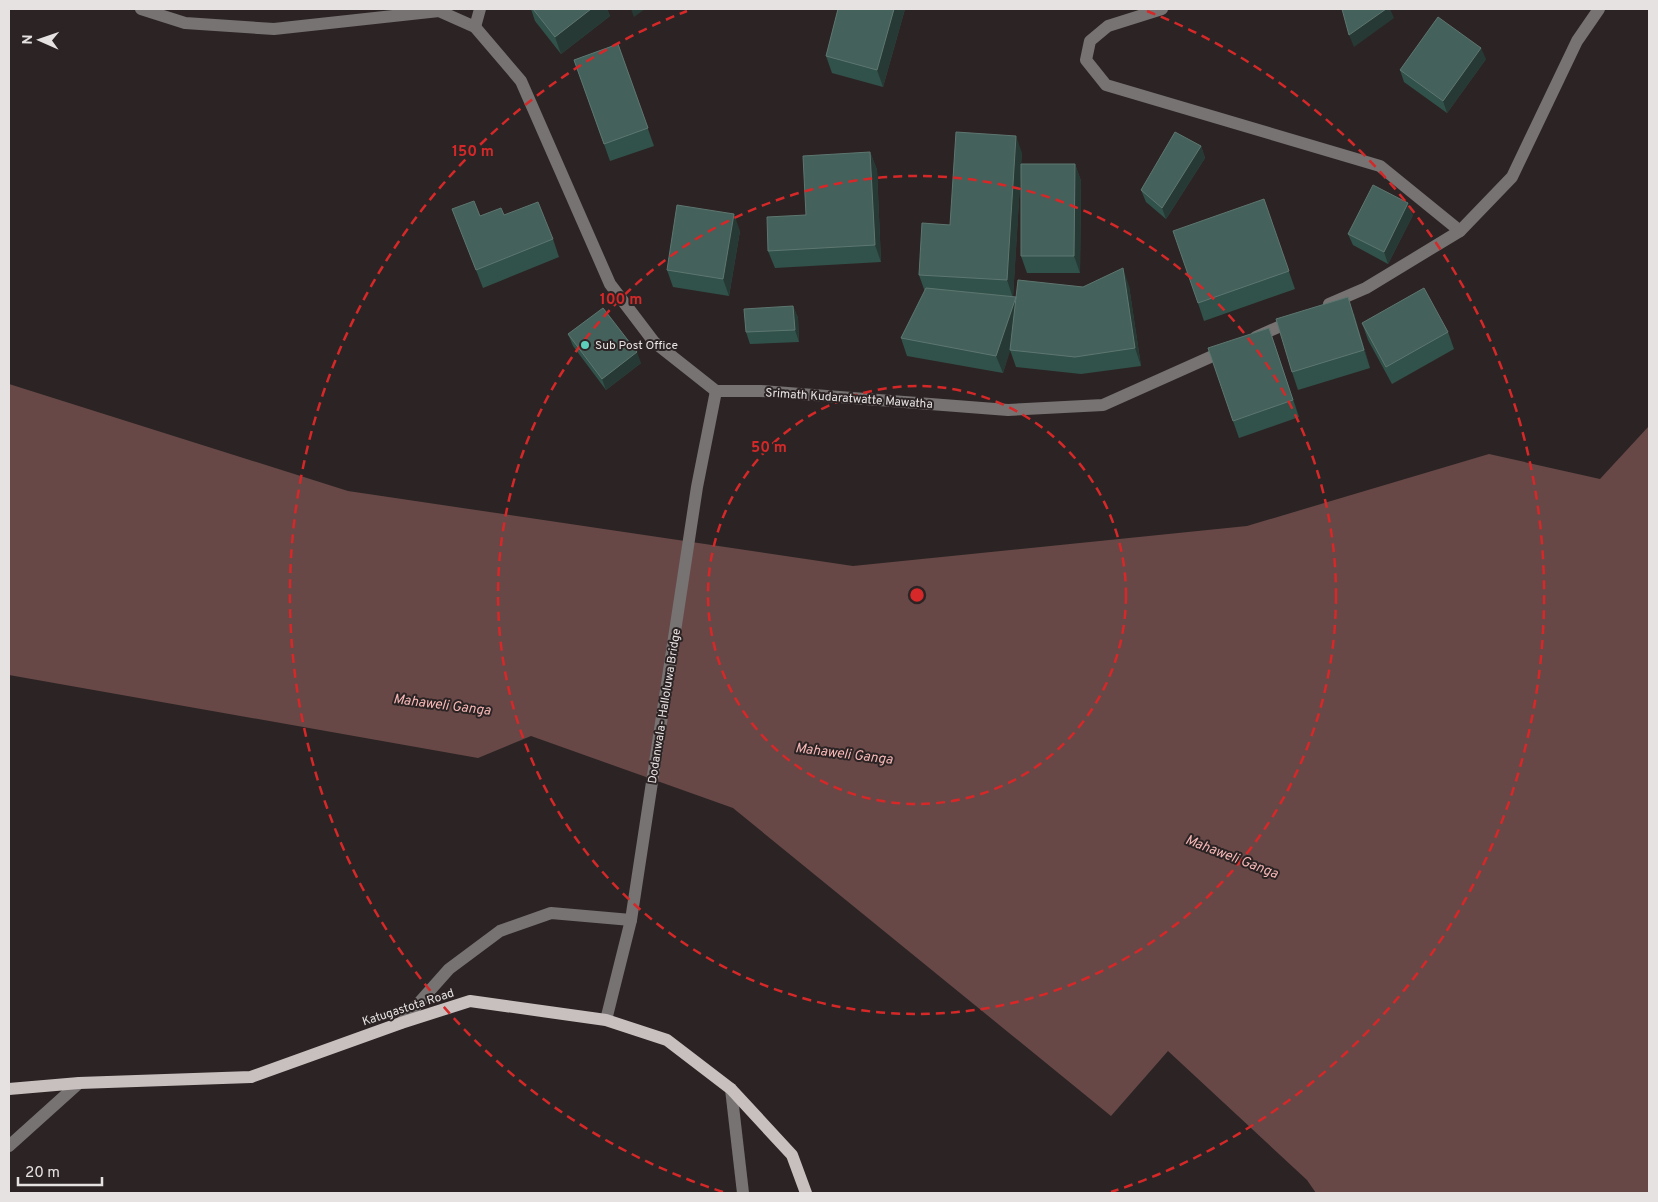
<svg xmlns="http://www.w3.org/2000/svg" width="1658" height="1202" font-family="Overpass,sans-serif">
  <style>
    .water { fill: #674847 }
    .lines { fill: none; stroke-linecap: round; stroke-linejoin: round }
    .minor { stroke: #777372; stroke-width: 12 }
    .major { stroke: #c8bfbf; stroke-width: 12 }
    .wall { fill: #31524a }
    .shaded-wall { fill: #273934 }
    .building { fill: #44615b; stroke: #5e7670 }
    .ring { fill: none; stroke: #d62828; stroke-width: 2.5; stroke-dasharray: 9 6 }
    .poi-dot { fill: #5dceb9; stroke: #2c2424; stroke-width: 2 }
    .labels { text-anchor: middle; stroke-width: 4; stroke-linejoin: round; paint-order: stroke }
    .poi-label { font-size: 12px; fill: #e7e2e2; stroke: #2c2424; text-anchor: start }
    .street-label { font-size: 12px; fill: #e7e2e2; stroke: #2c2424 }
    .water-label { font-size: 14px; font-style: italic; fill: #f7b8b7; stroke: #2c2424 }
    .centre { fill: #d62828; stroke: #2c2424; stroke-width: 2.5 }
    .ring-label { font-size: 15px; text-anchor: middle; font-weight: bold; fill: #d62828; stroke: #2c2424; stroke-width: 4; stroke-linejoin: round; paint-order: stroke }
  </style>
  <rect width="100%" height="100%" fill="#2c2424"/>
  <path class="water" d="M9 384 348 491 853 566 1247 526 1489 454 1600 479 1649 426V1193H1316L1307 1180 1168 1051 1111 1116 733 808 531 736 478 758 9 675Z"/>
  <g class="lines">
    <g class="minor">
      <path d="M141 9 185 23 274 29 439 11 475 27 521 81 610 284 654 342 716 391H761L1008 410 1103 405 1226 350"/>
      <path d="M1162 9 1108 26 1090 41 1086 60 1106 85 1380 166 1460 231"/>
      <path d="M475 27 480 9"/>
      <path d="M1329 304 1366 288 1460 231 1512 177 1577 41 1599 9"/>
      <path d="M1256 337 1292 321"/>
      <path d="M606 1020 631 920 697 487 716 391"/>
      <path d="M401 1023 449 969 500 931 551 913 631 920"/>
      <path d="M731 1089 743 1193"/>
      <path d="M9 1146 79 1083"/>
    </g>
    <path class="major" d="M9 1089 79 1083 251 1077 401 1023 470 1001 606 1020 667 1040 731 1089 792 1155 806 1193"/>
  </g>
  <g class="wall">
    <path d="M531 9H607L610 16 561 54 535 21Z"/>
    <path d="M838 9H905L883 87 832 73 826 56Z"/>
    <path d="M618 44 654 146 610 161 574 60Z"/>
    <path d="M1486 59 1447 113 1404 82 1400 70Z"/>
    <path d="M1201 146 1205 158 1166 219 1146 202 1141 190Z"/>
    <path d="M870 152 877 170 881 262 775 268 768 251Z"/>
    <path d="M1022 153 1021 164H1075L1081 181 1080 273H1027L1021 256V167L1013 297 1083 287 1129 286 1141 366 1081 374 1016 367 1010 350 1003 373 907 356 901 338 925 292 919 275 950 225Z"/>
    <path d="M452 209 480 216 504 215 553 239 559 257 483 288Z"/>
    <path d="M1413 215 1388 264 1353 245 1348 234Z"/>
    <path d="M1270 217 1295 289 1204 321 1198 303Z"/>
    <path d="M740 231 729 296 673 287 667 270Z"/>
    <path d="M793 306 798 318 799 342 750 344 746 332Z"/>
    <path d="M1354 314 1370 368 1298 390 1292 372Z"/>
    <path d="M1362 323 1448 332 1454 349 1392 384 1368 340Z"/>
    <path d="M568 334 641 363 606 390 573 346Z"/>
    <path d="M1275 345 1299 417 1239 438 1233 421Z"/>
  </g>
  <g class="shaded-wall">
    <path d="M591 9H607L610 16 561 54 555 37Z"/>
    <path d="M631 9H645L634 17Z"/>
    <path d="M894 9H905L883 87 877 70Z"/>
    <path d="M1386 9H1390L1394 18 1354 47 1349 35Z"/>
    <path d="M1481 48 1486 59 1447 113 1443 101Z"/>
    <path d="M1016 136 1022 153 1013 298 1007 280Z"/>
    <path d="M1201 146 1205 158 1166 219 1162 208Z"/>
    <path d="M870 152 877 170 881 262 875 245Z"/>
    <path d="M1075 164 1081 181 1080 273 1074 256Z"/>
    <path d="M1408 203 1413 215 1388 264 1384 252Z"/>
    <path d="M734 214 740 231 729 296 723 279Z"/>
    <path d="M1123 268 1129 286 1141 366 1135 348Z"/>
    <path d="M1016 297 1022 314 1003 373 996 356Z"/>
    <path d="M1348 297 1354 314 1370 368 1364 350Z"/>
    <path d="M793 306 798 318 799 342 795 330Z"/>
    <path d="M1269 328 1275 345 1299 417 1293 400Z"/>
    <path d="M637 352 641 363 606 390 602 379Z"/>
  </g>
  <g class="building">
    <path d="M533 9H591L555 37Z"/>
    <path d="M838 9H894L877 70 826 56Z"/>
    <path d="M1342 9H1386L1349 35Z"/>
    <path d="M1438 17 1481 48 1443 101 1400 70Z"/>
    <path d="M618 44 648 128 604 144 574 60Z"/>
    <path d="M956 132 1016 136 1007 280 919 275 922 223 950 225Z"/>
    <path d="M1175 132 1201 146 1162 208 1141 190Z"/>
    <path d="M870 152 875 245 768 251 767 217 806 215 803 156Z"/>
    <path d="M1021 164H1075L1074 256H1021Z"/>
    <path d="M1373 185 1408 203 1384 252 1348 234Z"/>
    <path d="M1264 199 1289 271 1198 303 1173 231Z"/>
    <path d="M474 201 480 216 501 208 504 215 538 202 553 239 476 270 452 209Z"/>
    <path d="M677 205 734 214 723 279 667 270Z"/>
    <path d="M1123 268 1135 348 1075 357 1010 350 1018 280 1083 287Z"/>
    <path d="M926 288 1016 297 996 356 901 338Z"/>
    <path d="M1424 288 1448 332 1386 367 1362 323Z"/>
    <path d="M1348 297 1364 350 1292 372 1276 319Z"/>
    <path d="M793 306 795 330 746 332 744 309Z"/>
    <path d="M603 308 637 352 602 379 568 334Z"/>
    <path d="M1269 328 1293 400 1233 421 1208 348Z"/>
  </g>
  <g class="ring">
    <circle cx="917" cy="595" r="209"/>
    <circle cx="917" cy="595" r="419"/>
    <path d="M723 1192A628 628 0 0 1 687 11M1147 11A628 628 0 0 1 1111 1192"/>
  </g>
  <circle class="poi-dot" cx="585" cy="345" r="5"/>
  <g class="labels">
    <g class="poi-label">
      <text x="595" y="349">Sub Post Office</text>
    </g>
    <g class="street-label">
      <text transform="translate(849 398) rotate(4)" y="4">Srimath Kudaratwatte Mawatha</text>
      <text transform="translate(664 706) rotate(-81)" y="4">Dodanwala- Halloluwa Bridge</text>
      <text transform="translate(408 1007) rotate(-18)" y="4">Katugastota Road</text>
    </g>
    <g class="water-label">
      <text transform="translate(442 704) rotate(7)" y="5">Mahaweli Ganga</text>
      <text transform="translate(844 753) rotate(7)" y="5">Mahaweli Ganga</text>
      <text transform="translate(1232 856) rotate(21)" y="5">Mahaweli Ganga</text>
    </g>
  </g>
  <circle cx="917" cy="595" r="8" class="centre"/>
  <g class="ring-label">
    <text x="473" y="156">150 m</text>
    <text x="621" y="304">100 m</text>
    <text x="769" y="452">50 m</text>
  </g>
  <rect width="1658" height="1202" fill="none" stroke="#e7e2e2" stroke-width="20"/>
  <g transform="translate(40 40) rotate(272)" stroke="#2c2424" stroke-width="4" paint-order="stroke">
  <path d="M0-4L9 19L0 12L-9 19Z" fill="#e7e2e2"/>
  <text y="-8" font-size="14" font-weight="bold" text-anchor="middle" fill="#e7e2e2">N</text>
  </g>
  <path d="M18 1177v8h84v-8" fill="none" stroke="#e7e2e2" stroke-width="2.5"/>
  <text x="25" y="1177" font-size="15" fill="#e7e2e2" stroke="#2c2424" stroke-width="4" paint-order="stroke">20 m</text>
</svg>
